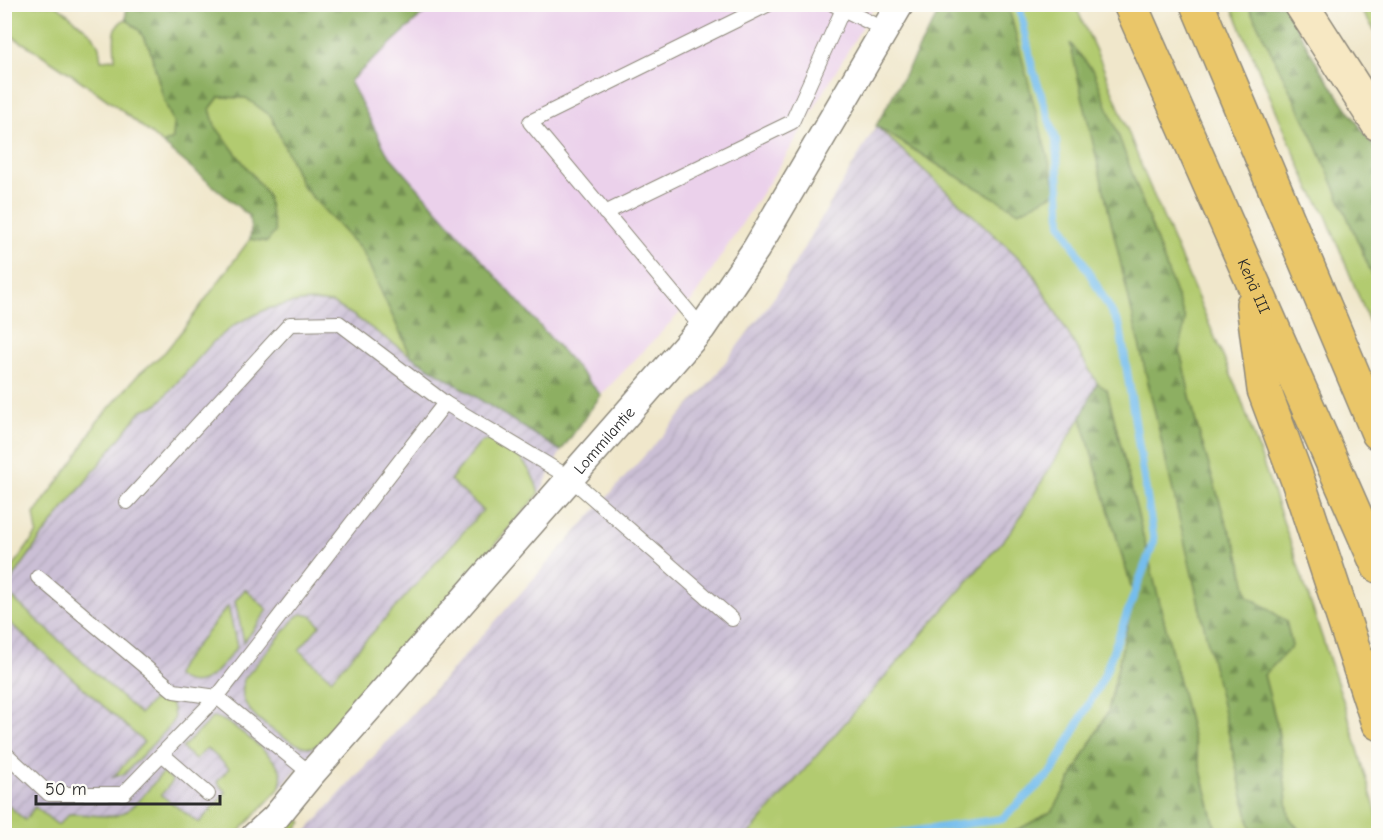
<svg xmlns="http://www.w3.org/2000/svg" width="1383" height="840" font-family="'Comic Neue',sans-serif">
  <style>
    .built { fill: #ebd1eb }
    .industrial { fill: url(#industrial-furrows) }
    .green { fill: #b2cb70; stroke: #6e7b4e; stroke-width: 1.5 }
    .forest { fill: url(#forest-firs); stroke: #5c6d46; stroke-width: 1.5 }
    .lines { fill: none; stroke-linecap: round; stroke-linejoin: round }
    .stream { stroke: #75bded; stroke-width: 8 }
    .lane-casing { stroke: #8e897b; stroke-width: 16 }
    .street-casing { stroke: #8e897b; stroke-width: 30 }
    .secondary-casing { stroke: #8e897b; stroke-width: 36 }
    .highway-casing { stroke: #8e897b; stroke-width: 36 }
    .lane { stroke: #fff; stroke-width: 14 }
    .street { stroke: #fff; stroke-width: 27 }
    .secondary { stroke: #f7e8c3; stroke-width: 33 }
    .highway { stroke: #eac669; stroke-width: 33 }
    .labels { text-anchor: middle; stroke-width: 6; stroke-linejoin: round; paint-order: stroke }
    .street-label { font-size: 16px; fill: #2b2b2b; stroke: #fdfcf7 }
  </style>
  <defs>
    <pattern id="industrial-furrows" width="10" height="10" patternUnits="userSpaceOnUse" patternTransform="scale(1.5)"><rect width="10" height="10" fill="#cbbfd5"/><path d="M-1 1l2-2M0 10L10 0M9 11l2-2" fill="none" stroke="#aea4b7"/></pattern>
    <pattern id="forest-firs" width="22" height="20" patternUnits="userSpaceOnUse" patternTransform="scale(1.5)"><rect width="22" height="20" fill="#8daf62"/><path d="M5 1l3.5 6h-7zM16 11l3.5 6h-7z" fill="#738f51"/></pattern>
  </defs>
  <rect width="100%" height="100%" fill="#fdfcf7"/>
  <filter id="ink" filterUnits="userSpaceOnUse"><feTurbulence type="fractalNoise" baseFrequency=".0167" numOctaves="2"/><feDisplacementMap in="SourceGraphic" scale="12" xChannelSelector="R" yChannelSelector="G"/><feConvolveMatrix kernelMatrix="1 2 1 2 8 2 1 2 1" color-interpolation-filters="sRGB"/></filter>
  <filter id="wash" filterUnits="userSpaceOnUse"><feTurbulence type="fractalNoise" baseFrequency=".008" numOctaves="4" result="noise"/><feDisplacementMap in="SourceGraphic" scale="24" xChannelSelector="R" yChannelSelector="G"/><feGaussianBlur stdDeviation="1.35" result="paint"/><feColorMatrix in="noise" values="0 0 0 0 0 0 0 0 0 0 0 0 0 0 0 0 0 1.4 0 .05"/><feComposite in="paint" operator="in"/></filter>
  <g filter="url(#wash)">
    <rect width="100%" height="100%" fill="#f0e7cb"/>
    <path class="built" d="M433 5H875L786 156 693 299 601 395 387 153 350 81Z"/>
    <g class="industrial">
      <path d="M876 126 1030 268 1097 383 1081 417 1012 530 747 835 302 836 708 385 776 295Z"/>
      <path d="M275 232 411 356 561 451 539 494 267 803 236 835 50 836 5 832V578L37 533 34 514 75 459 97 422 138 375 165 352 188 323 250 239 267 242Z"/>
    </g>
    <g class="green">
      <path d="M5 5H57L93 35 99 47 101 60 115 59C115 44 110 25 126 19L139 30 149 46 164 100 174 124 173 139 163 144C114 102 60 65 5 32Z"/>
      <path d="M1008 5H1075L1101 62 1145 175 1240 396 1292 547 1348 715 1378 818V835H1303L1289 817 1278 729 1264 675 1292 646 1286 621 1248 596 1237 547 1226 523 1195 419 1180 351 1185 319 1116 129 1071 45 1252 835H1217L1107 390 1097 383 1030 268 876 126 951 173 1056 192Z"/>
      <path d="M1231 5H1248L1312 135 1378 288V344L1325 213 1309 187Z"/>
      <path d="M1357 5H1378V35L1359 8Z"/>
      <path d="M219 97 246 98 271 116 303 187 363 252 411 356 351 314 332 303 311 301 293 303 267 309 236 324 213 342 157 405 142 410 40 539 5 590V578L37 533 34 514 75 459 97 422 138 375 165 352 188 323 250 239 267 242V194L215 126 210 109Z"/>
      <path d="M1081 417 1134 596 1108 711 1053 811 1008 835 747 836 1012 530Z"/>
      <path d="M486 440C514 443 533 469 539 494L320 742C317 745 314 748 308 747 291 745 256 721 247 706 241 698 242 688 244 679L297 616 302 614 312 616 320 625 299 650 331 679 483 510 450 480 481 442Z"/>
      <path d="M245 589 268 610 244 642 235 601Z"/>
      <path d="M5 591 140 714 153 700 170 703 173 708 174 719 168 728 124 774 113 777 144 742 10 623 5 628Z"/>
      <path d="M228 606 237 647C222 665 203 697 176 676L178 668Z"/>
      <path d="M213 717C228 718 274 756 280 770 283 777 281 782 279 789L236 835 50 836 5 832 4 802 25 820 35 807 58 825 69 814C83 813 98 817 113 816 133 814 150 786 163 772L173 781 161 795 199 823 226 792 217 782 229 768 207 748 195 760 182 748Z"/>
      <path d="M295 816 302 822 290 835 277 836Z"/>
    </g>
    <g class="forest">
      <path d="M126 5H433L350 81 387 153 601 395 561 451 411 356 363 252 303 187 271 116 246 98 219 97 210 109 215 126 267 194 275 232 267 242 250 239 251 230 249 216 163 144 173 139 174 124 164 100 149 46 139 30 126 19Z"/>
      <path d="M943 5H1008L1057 192 1019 212 951 173 876 126Z"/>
      <path d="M1248 5H1284L1320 69 1378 153V288L1312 135Z"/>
      <path d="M1070 43 1094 72 1116 129 1185 319 1180 351 1195 419 1226 523 1237 547 1248 596 1286 621 1292 646 1264 675 1278 729 1289 817 1303 835H1252Z"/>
      <path d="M1097 383 1107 390 1217 835H1008L1053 811 1108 712 1134 596 1081 417Z"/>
    </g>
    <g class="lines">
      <path class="stream" d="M879 836 1002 819 1052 772 1104 676 1154 541 1120 327 1061 223 1056 140 1032 67 1019 4"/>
    </g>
  </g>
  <g filter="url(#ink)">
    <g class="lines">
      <g class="lane-casing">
        <g id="lane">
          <path d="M833 4 885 30"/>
          <path d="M605 213 792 122 843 9"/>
          <path d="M702 328 530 122 769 4"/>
          <path d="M127 502 290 324 339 323 445 403 570 478 732 619"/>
          <path d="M38 577 174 691 217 697"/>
          <path d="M4 752 49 794H123L217 697"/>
          <path d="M162 754 208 794"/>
          <path d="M311 774 217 697 445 403"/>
        </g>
      </g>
      <g class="street-casing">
        <g id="street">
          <path id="s1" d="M255 836 275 818 311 774 702 328 756 249 900 4"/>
        </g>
      </g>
      <g class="secondary-casing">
        <path id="secondary" d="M1301 4 1378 124"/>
      </g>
      <g class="highway-casing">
        <g id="highway">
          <path id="s2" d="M1130 4 1378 566"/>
          <path d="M1197 4 1378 433"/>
          <path d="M1253 304 1264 390 1298 481 1378 723"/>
        </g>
      </g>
      <use href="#lane" class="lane"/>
      <use href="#street" class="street"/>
      <use href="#secondary" class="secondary"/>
      <use href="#highway" class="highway"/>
    </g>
  </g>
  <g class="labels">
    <g class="street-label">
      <text dy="6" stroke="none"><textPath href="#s2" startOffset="308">Kehä III</textPath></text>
      <text dy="6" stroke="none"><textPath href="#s1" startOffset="528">Lommilantie</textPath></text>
    </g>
  </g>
  <rect width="1383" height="840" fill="none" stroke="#fdfcf7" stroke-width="24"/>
  <path d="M36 795v9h184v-9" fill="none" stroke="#2b2b2b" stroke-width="3"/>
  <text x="45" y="795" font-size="18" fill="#2b2b2b" stroke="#fdfcf7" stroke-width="4.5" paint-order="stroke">50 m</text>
</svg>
